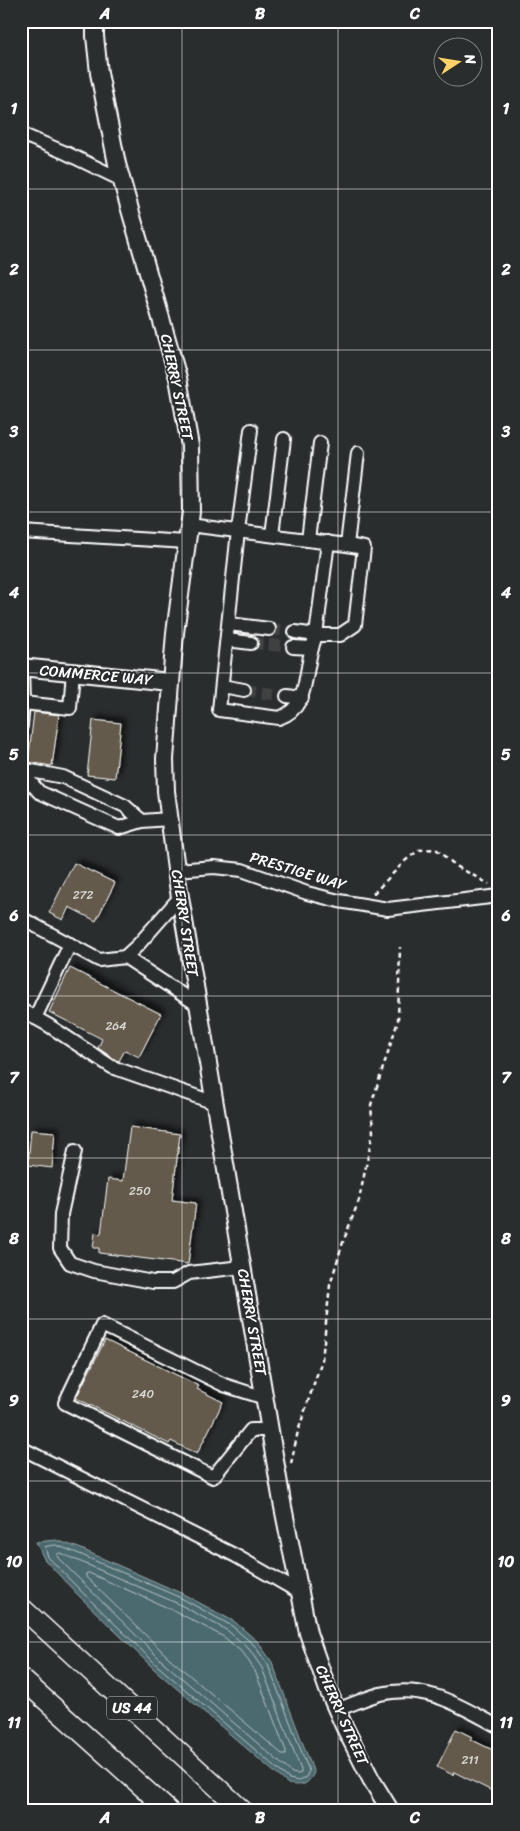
<svg xmlns="http://www.w3.org/2000/svg" width="520" height="1831" font-family="Sriracha,sans-serif">
  <style>
    .water { fill: #4c6a6f; stroke: #94a6a9 }
    .lines { fill: none; stroke-linecap: round; stroke-linejoin: round }
    .shore { stroke: #b7c3c5; stroke-width: 1 }
    .building { fill: #645a4c; stroke: #fff; filter: url(#shadow) }
    .minor-tunnel { stroke: #3f4243; stroke-width: 12; stroke-dasharray: 12 6; stroke-linecap: butt }
    .minor-casing { stroke: #fff; stroke-width: 16 }
    .major-casing { stroke: #fff; stroke-width: 20 }
    .highway-casing { stroke: #fff; stroke-width: 22 }
    .path { stroke: #fff; stroke-width: 2.5; stroke-dasharray: 5 4; stroke-linecap: butt }
    .minor { stroke: #2a2d2e; stroke-width: 12 }
    .major { stroke: #2a2d2e; stroke-width: 16 }
    .highway { stroke: #2a2d2e; stroke-width: 19 }
    .grid { fill: none; stroke: #fff; stroke-width: 1; stroke-opacity: 0.55 }
    .labels { text-anchor: middle; stroke-width: 4; stroke-linejoin: round; paint-order: stroke }
    .number-label { font-size: 12px; fill: #d8d6d2 }
    .shield { fill: #2a2d2e; stroke: #bfc0c0; stroke-width: 1 }
    .shield-label { font-size: 14px; font-weight: bold; fill: #fff }
    .street-label { font-size: 15px; fill: #fff; stroke: #2a2d2e }
    .neatline { fill: none; stroke: #fff; stroke-width: 2 }
    .grid-label { font-size: 16px; text-anchor: middle; font-weight: bold; fill: #fff }
  </style>
  <defs>
    <filter id="shadow"><feDropShadow dx="4.5" dy="-4.5" stdDeviation="2.5" flood-color="#0009"/></filter>
  </defs>
  <rect width="100%" height="100%" fill="#2a2d2e"/>
  <filter id="ink" filterUnits="userSpaceOnUse"><feTurbulence type="fractalNoise" baseFrequency=".02" numOctaves="2"/><feDisplacementMap in="SourceGraphic" scale="10" xChannelSelector="R" yChannelSelector="G"/><feConvolveMatrix kernelMatrix="1 2 1 2 8 2 1 2 1" color-interpolation-filters="sRGB"/></filter>
  <g filter="url(#ink)">
    <path class="water" d="M56 1540 79 1548 183 1594 235 1622 258 1642 272 1662 314 1773C307 1786 302 1786 288 1784L154 1669 77 1594 44 1559 36 1542Z"/>
    <g class="lines">
      <g class="shore">
        <path d="M56 1545 77 1553 181 1598 232 1626 254 1645 268 1665 309 1771 306 1777 299 1781 289 1779 158 1666 80 1590 48 1557 45 1547Z"/>
        <path d="M60 1553 179 1604 228 1631 249 1649 262 1668 301 1770V1773L298 1774 292 1773 162 1661 58 1558 57 1555Z"/>
        <path d="M89 1573 175 1611 224 1637 244 1654 255 1671 286 1751V1754H282L167 1656 86 1577V1574Z"/>
      </g>
    </g>
    <g class="building">
      <path d="M34 712 59 715 52 766 28 762Z"/>
      <path d="M93 720 121 723 115 778 87 775Z"/>
      <path d="M74 863 115 883 96 921 69 907 63 920 49 913Z"/>
      <path d="M70 968 161 1014 139 1057 125 1050 119 1061 116 1060 98 1048 102 1039 49 1012Z"/>
      <path d="M130 1127 180 1134 172 1200 196 1203 188 1264 99 1253V1248H93L95 1233 101 1234 108 1179 123 1181Z"/>
      <path d="M31 1130 55 1132 52 1168 28 1165Z"/>
      <path d="M105 1340 199 1386 197 1389 223 1402 197 1454 171 1441 169 1444 76 1398Z"/>
      <path d="M456 1729 472 1737 470 1739 499 1753V1782L494 1792 454 1772 453 1775 437 1767Z"/>
    </g>
    <g class="lines">
      <g class="minor-tunnel">
        <path d="M269 629 295 632"/>
        <path d="M251 643 293 647"/>
        <path d="M244 690 287 696"/>
      </g>
      <g class="minor-casing">
        <g id="minor">
          <path d="M21 134 66 153 122 180"/>
          <path d="M251 430 238 531 219 710 279 718C305 709 304 685 309 662 310 653 313 644 316 635L295 632"/>
          <path d="M189 525 347 545 364 548 355 625 340 635H316L328 542"/>
          <path d="M21 532 187 542"/>
          <path d="M272 535 284 439"/>
          <path d="M308 540 320 443"/>
          <path d="M347 545 358 453"/>
          <path d="M229 624 269 629"/>
          <path d="M227 640 251 643"/>
          <path d="M293 647 312 648"/>
          <path d="M22 667 23 703 70 708 73 672"/>
          <path d="M222 686 244 690"/>
          <path d="M287 696 302 698"/>
          <path d="M21 726 23 703"/>
          <path d="M21 769 63 777 125 806 142 821 169 819"/>
          <path d="M21 771 39 792 119 828 142 821"/>
          <path d="M177 870 214 867 242 870 307 893 339 901 388 909 499 896"/>
          <path d="M21 918 99 960 125 957 138 945 181 896"/>
          <path d="M125 957 198 1005"/>
          <path d="M21 1010 48 1025 112 1067 215 1103"/>
          <path d="M35 1018 70 944"/>
          <path d="M75 1151 61 1214 60 1248 70 1263 94 1271 153 1282H173L189 1273 242 1267"/>
          <path d="M265 1398 224 1385 102 1325 65 1403 213 1477 251 1430H270"/>
          <path d="M21 1448 236 1556 299 1592"/>
          <path d="M336 1710C351 1705 365 1698 380 1694 427 1683 460 1706 499 1727"/>
        </g>
      </g>
      <g class="major-casing">
        <g id="major">
          <path d="M95 21V36L99 73 117 164 178 378 190 446 191 512 175 633 165 759 166 791 178 885 282 1502 308 1633 328 1690 344 1726 371 1779 390 1810"/>
          <path d="M21 667 170 682"/>
        </g>
      </g>
      <g class="highway-casing">
        <g id="highway">
          <path d="M21 1607 242 1810"/>
          <path d="M21 1678 168 1810"/>
        </g>
      </g>
      <g class="path">
        <path d="M373 894 406 860 419 850 436 849 456 866 489 884"/>
        <path d="M291 1464 298 1431 322 1360 330 1285 343 1242 359 1200 373 1132 371 1105 398 1021 400 947"/>
      </g>
      <use href="#minor" class="minor"/>
      <use href="#major" class="major"/>
      <use href="#highway" class="highway"/>
    </g>
  </g>
  <path class="grid" d="M182 21V1810M338 21V1810M21 189H499M21 350H499M21 512H499M21 673H499M21 835H499M21 996H499M21 1158H499M21 1319H499M21 1481H499M21 1642H499"/>
  <g class="labels">
    <g class="number-label">
      <text x="83" y="899">272</text>
      <text x="116" y="1030">264</text>
      <text x="140" y="1195">250</text>
      <text x="143" y="1398">240</text>
      <text x="470" y="1764">211</text>
    </g>
    <rect class="shield" x="107" y="1696.5" width="50" height="23" rx="4"/>
    <g class="shield-label">
      <text x="132" y="1713">US 44</text>
    </g>
    <g class="street-label">
      <text transform="translate(177 387) rotate(78)" y="5">CHERRY STREET</text>
      <text transform="translate(96 675) rotate(5)" y="5">COMMERCE WAY</text>
      <text transform="translate(298 871) rotate(17)" y="5">PRESTIGE WAY</text>
      <text transform="translate(185 923) rotate(81)" y="5">CHERRY STREET</text>
      <text transform="translate(252 1322) rotate(80)" y="5">CHERRY STREET</text>
      <text transform="translate(342 1715) rotate(66)" y="5">CHERRY STREET</text>
    </g>
  </g>
  <rect width="520" height="1831" fill="none" stroke="#2a2d2e" stroke-width="55"/>
  <g transform="translate(458 62) rotate(78)"><circle r="24" fill="#2a2d2e" stroke="#7f8182"/>
  <path d="M0-4L9 19L0 12L-9 19Z" fill="#ffd166"/>
  <text y="-8" font-size="14" font-weight="bold" text-anchor="middle" fill="#ffffff">N</text>
  </g>
  <rect x="28" y="28" width="464" height="1776" class="neatline"/>
  <g class="grid-label">
    <text x="105" y="19">A</text>
    <text x="260" y="19">B</text>
    <text x="415" y="19">C</text>
    <text x="14" y="114">1</text>
    <text x="506" y="114">1</text>
    <text x="14" y="275">2</text>
    <text x="506" y="275">2</text>
    <text x="14" y="437">3</text>
    <text x="506" y="437">3</text>
    <text x="14" y="598">4</text>
    <text x="506" y="598">4</text>
    <text x="14" y="760">5</text>
    <text x="506" y="760">5</text>
    <text x="14" y="921">6</text>
    <text x="506" y="921">6</text>
    <text x="14" y="1083">7</text>
    <text x="506" y="1083">7</text>
    <text x="14" y="1244">8</text>
    <text x="506" y="1244">8</text>
    <text x="14" y="1406">9</text>
    <text x="506" y="1406">9</text>
    <text x="14" y="1567">10</text>
    <text x="506" y="1567">10</text>
    <text x="14" y="1728">11</text>
    <text x="506" y="1728">11</text>
    <text x="105" y="1823">A</text>
    <text x="260" y="1823">B</text>
    <text x="415" y="1823">C</text>
  </g>
</svg>
